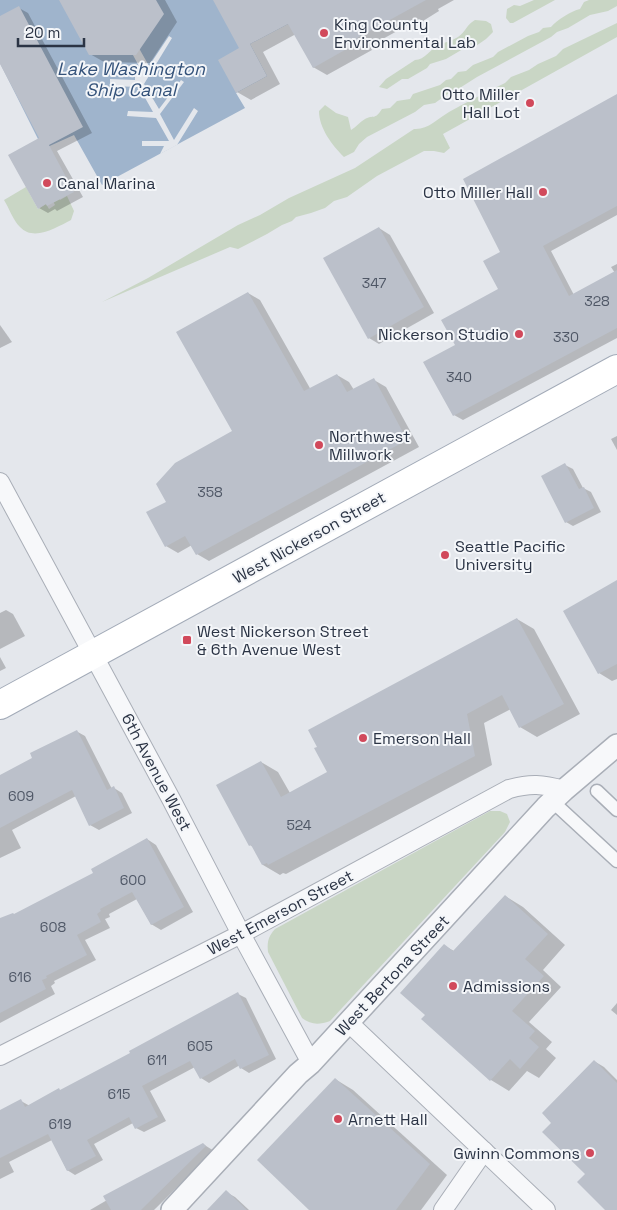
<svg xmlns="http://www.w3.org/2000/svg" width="617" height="1210" font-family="'Space Grotesk',sans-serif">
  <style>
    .green { fill: #c9d6c5 }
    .water { fill: #9fb4cc }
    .pier { fill: #e4e7ec }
    .shadow { fill: #0003 }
    .building { fill: #bbc0ca }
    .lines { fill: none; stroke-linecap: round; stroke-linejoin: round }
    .pedestrian-casing { stroke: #a9aeb7; stroke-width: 15 }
    .minor-casing { stroke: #a9aeb7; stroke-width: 20 }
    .tertiary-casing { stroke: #a9aeb7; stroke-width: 24 }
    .primary-casing { stroke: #a3abb8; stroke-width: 30 }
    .pedestrian { stroke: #f7f8fa; stroke-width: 12 }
    .minor { stroke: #f7f8fa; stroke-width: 18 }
    .tertiary { stroke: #f7f8fa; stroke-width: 21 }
    .primary { stroke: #fff; stroke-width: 28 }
    .poi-dot { fill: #d1495b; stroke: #f4f6f9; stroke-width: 2 }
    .labels { text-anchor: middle; stroke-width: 4; stroke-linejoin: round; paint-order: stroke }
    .number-label { font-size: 14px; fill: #4f5766 }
    .poi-label { font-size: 16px; fill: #2b3445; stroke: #f4f6f9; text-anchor: start }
    .street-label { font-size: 16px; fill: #2b3445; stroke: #f4f6f9 }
    .water-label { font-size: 18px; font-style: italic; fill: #34527a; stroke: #f4f6f9 }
  </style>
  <rect width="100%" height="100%" fill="#e4e7ec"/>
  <g class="green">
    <path d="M534 0H555L513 23H510L506 18 507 9 514 5 520 6Z"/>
    <path d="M589 0H617V6L608 11 590 15 568 28 557 32 551 37 477 77 455 91 449 93 435 103 424 105 415 112 367 137 359 144 354 152 344 157C332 145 319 128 319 111L325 105 336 113 348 117 351 130C356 127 360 122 365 119 374 114 374 121 382 109L390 108 397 101 410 99 413 94 440 85 446 80 451 79 458 72 466 71 473 65 493 57 498 52 528 36 539 32 543 28 551 27C557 20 571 11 580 9L584 2Z"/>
    <path d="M475 20 486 21 491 24 493 32 486 39 473 48 463 49 446 59 430 64 427 68 408 79H402L387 89 379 87 386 79 415 60C425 60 430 49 439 45 445 42 452 41 458 37 466 32 465 26 475 20Z"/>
    <path d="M617 23V37L443 134 450 148 444 153 434 151H424L377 176 347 197 334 201 325 208 311 213 296 217 292 221 282 225 267 234 238 249 230 247 102 302 148 278 238 225 260 215 289 198 355 168 414 129C428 130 437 119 449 112 467 102 486 92 505 83L511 77 529 70 538 64 556 56 563 49Z"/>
    <path d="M26 187 38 209 46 204 49 209 55 205 53 201 59 198 60 200 67 196 74 211 71 220C57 227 34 242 20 227 13 220 9 208 4 200Z"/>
    <path d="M490 811H500L507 814 510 822 505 832 330 1021C319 1025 311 1025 302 1018L268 952C267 942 268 937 275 929Z"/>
  </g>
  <path class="water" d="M0 0H275L288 24 250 44 267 76 236 93 245 108 102 185 74 135 43 149 0 63Z"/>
  <path class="pier" d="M103 0H112L149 66 169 36 172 38 144 84 159 109 181 80 184 82 160 114 174 140 194 108 198 111 177 145 160 154 164 146H142V141H169L156 118 127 116 128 111 153 112 139 87 110 86V79L135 80V72L140 68Z"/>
  <g class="shadow">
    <path d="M60 0H165L177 22 150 63 104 62 90 54Z"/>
    <path d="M214 0H454L438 9 439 11 423 21 419 19 370 46 372 50 327 75 313 67 296 34 263 52 280 84 251 100 237 92 241 49Z"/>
    <path d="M19 8 28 13 92 133 57 151 83 197 57 211 55 209 48 213 39 208 41 139 0 62V18Z"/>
    <path d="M617 95V215L551 251 574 295 615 273 611 267 617 264V338L463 420 454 415 456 346 500 289 502 252Z"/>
    <path d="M379 228 390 235 434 313 379 344 369 338Z"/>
    <path d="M248 293 260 300 311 390 337 375 349 382 354 390 374 380 386 387 419 447 209 561 197 554 192 545 178 553 166 546 168 502 233 431Z"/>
    <path d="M0 325 12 342 0 348Z"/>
    <path d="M617 436V450L611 439Z"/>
    <path d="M565 465 573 469 583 488 591 492 601 512 573 526 566 522Z"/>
    <path d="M617 583V679L612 681 599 673Z"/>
    <path d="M6 610 13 614 25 636 0 649V613Z"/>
    <path d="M517 619 534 629 580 714 537 737 520 727 511 709 484 723 492 765 286 874 283 873 280 875 263 865 253 847 250 845 261 762 278 772 290 793 329 773Z"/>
    <path d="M0 657 6 668 0 671Z"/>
    <path d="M76 731 85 736 112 789 114 788 122 793 132 813 99 830 90 825 76 796 12 830 21 848 0 858V776L34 759Z"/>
    <path d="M147 839 156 845 193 912 161 930 151 924 137 899 109 914 110 917 105 919 110 928 85 940 96 960 54 981 55 983 51 986 55 994 0 1023V960L95 874Z"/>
    <path d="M505 896 523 907 565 945 543 970 561 987 529 1022 552 1042 546 1049 556 1058 539 1078 527 1071 509 1091 491 1080 426 1015 445 946 454 951Z"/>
    <path d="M238 994 246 998 276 1059 249 1073 241 1068 240 1065 209 1083 201 1078 195 1067 150 1091 166 1121 144 1132 136 1128 133 1123 94 1144 103 1160 75 1175 67 1170 52 1140 9 1162 14 1172 0 1179V1111L21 1101 30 1106 61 1091 132 1054Z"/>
    <path d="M617 1003V1015L611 1010Z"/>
    <path d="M594 1061 604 1067 617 1080V1210H607L586 1174 553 1123Z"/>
    <path d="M335 1079 353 1090 447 1175 421 1210H311Z"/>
    <path d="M203 1144 214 1151 154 1210H90Z"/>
    <path d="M226 1192 235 1197 249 1210H210Z"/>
  </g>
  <g class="building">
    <path d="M59 0H156L164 14 136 55H89Z"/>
    <path d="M213 0H426L357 38 359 42 313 68 288 24 250 44 267 76 236 93 218 60 239 48Z"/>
    <path d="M19 6 83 127 49 145 74 192 47 206 46 204 38 209 8 155 39 138 0 64V16Z"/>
    <path d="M617 94V206L543 246 569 296 617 270V328L453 416 423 362 455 345 441 320 498 289 483 261 500 252 463 179Z"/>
    <path d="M379 227 424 307 368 339 323 258Z"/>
    <path d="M248 292 304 391 337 374 347 392 374 378 407 440 196 555 185 536 165 547 146 512 166 502 156 484 175 463 232 431 176 332Z"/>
    <path d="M565 463 579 489 584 487 594 508 565 523 541 476Z"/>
    <path d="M617 580V664L598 674 563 611Z"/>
    <path d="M517 618 564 704 519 728 502 695 467 714 475 756 268 865 267 863 262 865 251 845 249 846 216 785 261 761 281 797 327 772 314 748 317 747 308 730Z"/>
    <path d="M77 730 107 790 114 786 124 808 89 826 72 790 0 828V775L32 758 30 753Z"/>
    <path d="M147 838 184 907 151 925 132 892 100 909 101 911 97 914 101 922 77 935 87 955 46 976 47 978 42 980 46 989 0 1013V918L13 913 14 914 93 873 91 869Z"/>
    <path d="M505 895 548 934 525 959 544 976 512 1011 535 1031 529 1038 539 1047 520 1069 510 1059 490 1081 421 1019 425 1015 400 993 444 944 453 951Z"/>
    <path d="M238 992 269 1055 240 1069 235 1059 200 1079 190 1061 142 1086 158 1117 135 1129 129 1117 87 1140 96 1156 67 1171 48 1134 0 1158V1110L21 1099 25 1107 59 1088 60 1090 130 1053 129 1051Z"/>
    <path d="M594 1060 617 1083V1210H605L577 1182 585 1174 542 1132 551 1123 542 1113Z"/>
    <path d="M335 1078 430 1164 396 1210H309L257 1160Z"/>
    <path d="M203 1143 206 1146 141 1210H111L103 1196Z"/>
    <path d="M226 1190 247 1210H207Z"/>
  </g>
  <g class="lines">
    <g class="pedestrian-casing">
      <g id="pedestrian">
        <path d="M597 791 617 810"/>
        <path d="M552 801 617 861"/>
      </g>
    </g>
    <g class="minor-casing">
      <g id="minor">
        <path d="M0 482 171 799 241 934 311 1063"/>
        <path d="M348 1022 546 1210"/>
        <path d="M0 1056 241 934 509 789C531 783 542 784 564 790"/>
        <path d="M443 1210 484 1151"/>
      </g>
    </g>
    <g class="tertiary-casing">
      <path id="tertiary" d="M172 1210 298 1074 311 1063 546 807 564 790 617 745"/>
    </g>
    <g class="primary-casing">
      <path id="primary" d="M0 705 617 369"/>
    </g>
    <use href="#pedestrian" class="pedestrian"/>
    <use href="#minor" class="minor"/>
    <use href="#tertiary" class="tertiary"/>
    <use href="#primary" class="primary"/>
  </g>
  <g class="poi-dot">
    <circle cx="324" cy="33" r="5"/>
    <circle cx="530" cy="103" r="5"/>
    <circle cx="47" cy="183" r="5"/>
    <circle cx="543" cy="192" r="5"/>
    <circle cx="519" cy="334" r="5"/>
    <circle cx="319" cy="445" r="5"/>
    <circle cx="445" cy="555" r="5"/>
    <rect x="182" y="635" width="10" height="10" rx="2.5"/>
    <circle cx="363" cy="738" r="5"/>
    <circle cx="453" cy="986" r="5"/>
    <circle cx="338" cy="1119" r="5"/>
    <circle cx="590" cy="1153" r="5"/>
  </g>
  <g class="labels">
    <g class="number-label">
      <text x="374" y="288">347</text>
      <text x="597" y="306">328</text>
      <text x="566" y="342">330</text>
      <text x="459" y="382">340</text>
      <text x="210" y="497">358</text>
      <text x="21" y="801">609</text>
      <text x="299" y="830">524</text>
      <text x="133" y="885">600</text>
      <text x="53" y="932">608</text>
      <text x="20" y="982">616</text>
      <text x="200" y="1051">605</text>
      <text x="157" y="1065">611</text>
      <text x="119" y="1099">615</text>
      <text x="60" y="1129">619</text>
    </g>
    <g class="poi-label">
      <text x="334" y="30">King County<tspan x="334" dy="18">Environmental Lab</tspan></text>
      <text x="520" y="100" text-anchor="end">Otto Miller<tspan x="520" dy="18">Hall Lot</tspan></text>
      <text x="57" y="189">Canal Marina</text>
      <text x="533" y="198" text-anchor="end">Otto Miller Hall</text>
      <text x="509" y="340" text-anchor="end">Nickerson Studio</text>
      <text x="329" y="442">Northwest<tspan x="329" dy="18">Millwork</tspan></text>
      <text x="455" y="552">Seattle Pacific<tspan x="455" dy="18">University</tspan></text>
      <text x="197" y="637">West Nickerson Street<tspan x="197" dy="18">&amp; 6th Avenue West</tspan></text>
      <text x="373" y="744">Emerson Hall</text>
      <text x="463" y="992">Admissions</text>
      <text x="348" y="1125">Arnett Hall</text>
      <text x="580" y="1159" text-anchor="end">Gwinn Commons</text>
    </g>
    <g class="street-label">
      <text transform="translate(309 537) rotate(-29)" y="6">West Nickerson Street</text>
      <text transform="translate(157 772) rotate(62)" y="6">6th Avenue West</text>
      <text transform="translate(280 912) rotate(-28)" y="6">West Emerson Street</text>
      <text transform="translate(392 975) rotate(-47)" y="6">West Bertona Street</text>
    </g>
    <g class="water-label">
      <text x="131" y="75">Lake Washington<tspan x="131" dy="21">Ship Canal</tspan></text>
    </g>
  </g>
  <path d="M18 38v8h66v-8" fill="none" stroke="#2b3445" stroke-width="2.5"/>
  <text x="25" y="38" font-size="15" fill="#2b3445" stroke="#f4f6f9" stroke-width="4" paint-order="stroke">20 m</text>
</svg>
